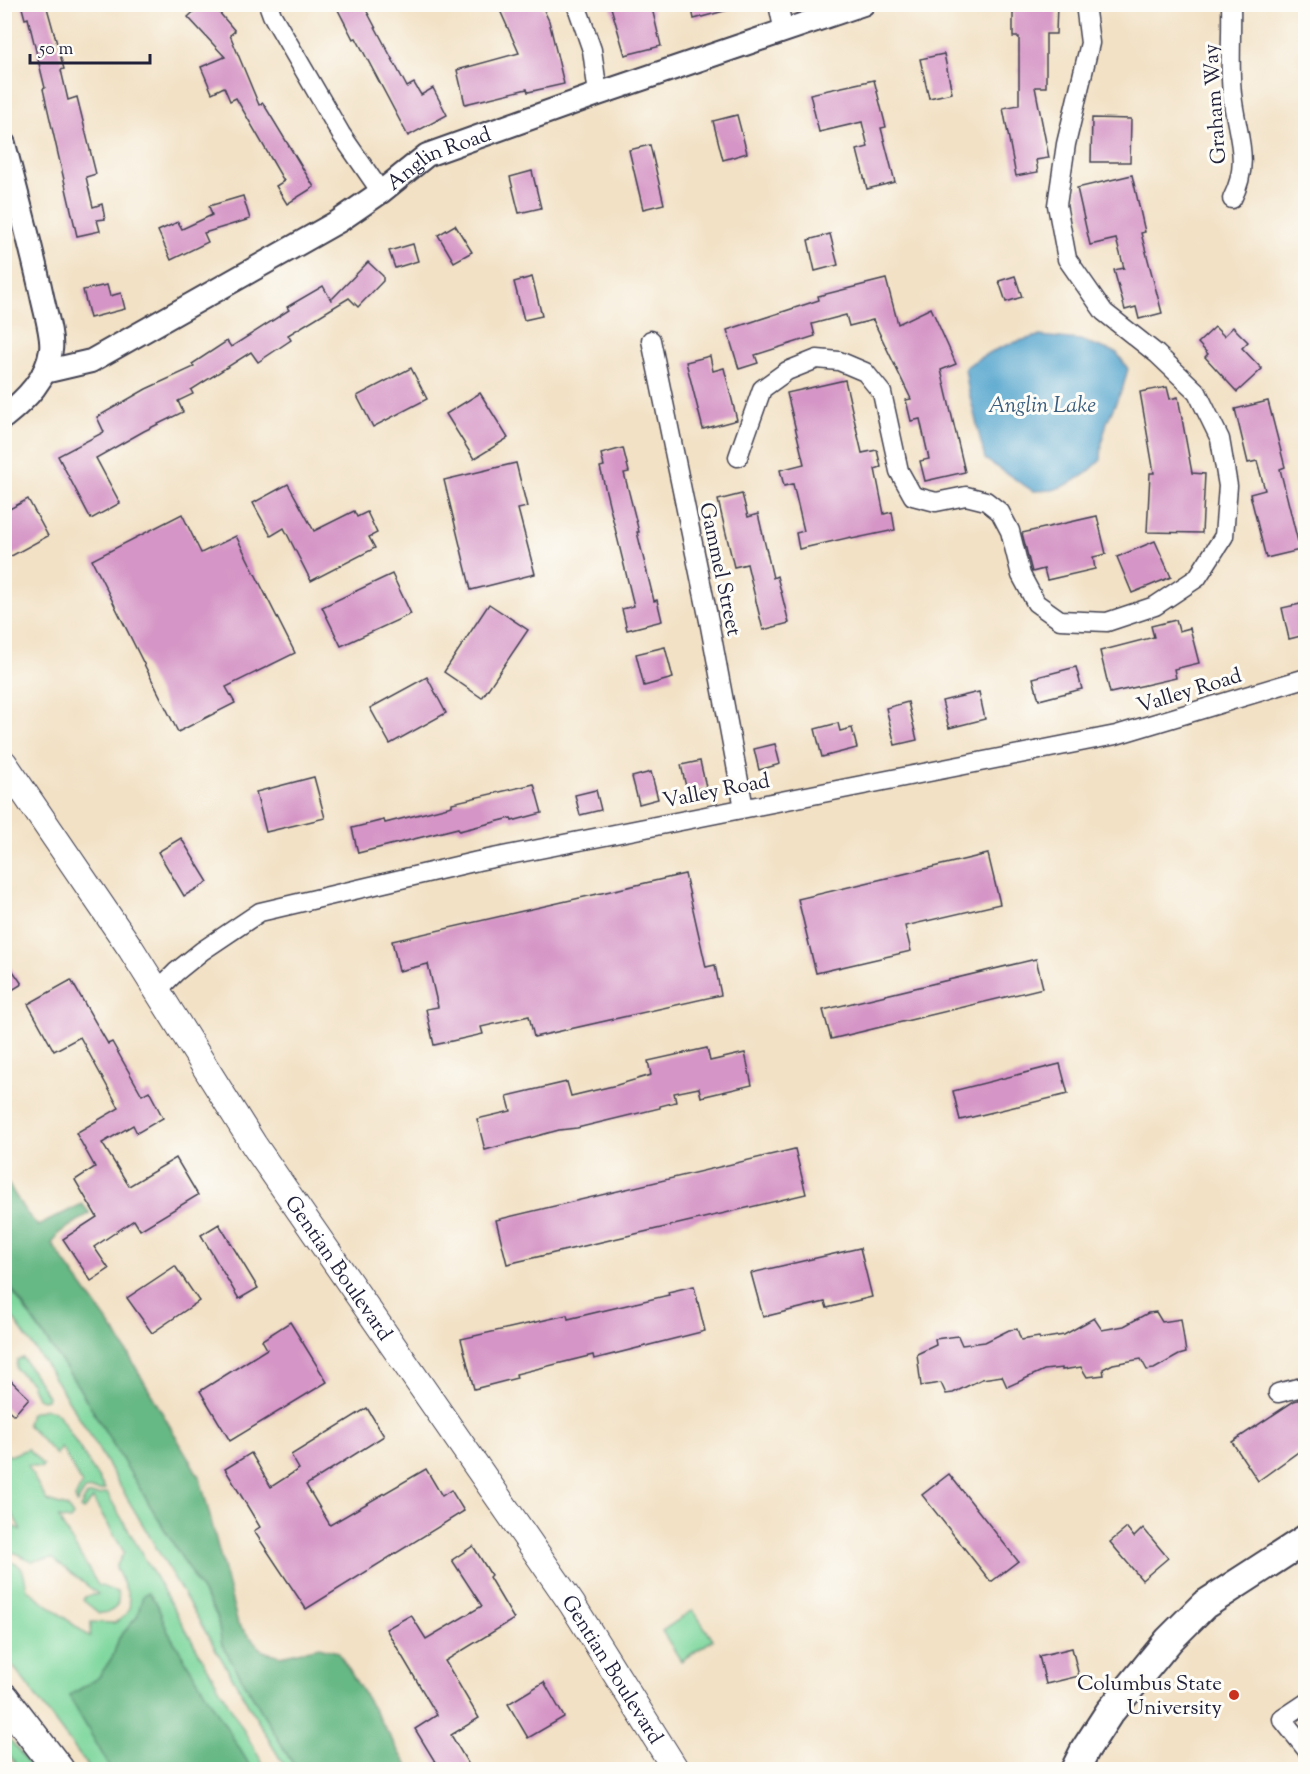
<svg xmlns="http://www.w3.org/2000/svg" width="1310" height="1774" font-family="'Sorts Mill Goudy',serif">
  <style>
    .green { fill: #7ed79d; stroke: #507c6c; stroke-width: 1.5 }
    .forest { fill: #66b884; stroke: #446d60; stroke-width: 1.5 }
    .water { fill: #52a4cd; stroke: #3a6384; stroke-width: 1.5 }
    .building { fill: #d595c6 }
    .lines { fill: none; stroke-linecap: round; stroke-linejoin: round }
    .minor-casing { stroke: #413f50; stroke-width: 21 }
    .tertiary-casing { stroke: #413f50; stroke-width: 26 }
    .secondary-casing { stroke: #413f50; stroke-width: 28 }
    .primary-casing { stroke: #413f50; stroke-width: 32 }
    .trunk-casing { stroke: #413f50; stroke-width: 33 }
    .minor { stroke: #fff; stroke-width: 18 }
    .tertiary { stroke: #fff; stroke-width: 22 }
    .secondary { stroke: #fff; stroke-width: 26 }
    .primary { stroke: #fff; stroke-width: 28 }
    .trunk { stroke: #fff; stroke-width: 30 }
    .poi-dot { fill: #c8321e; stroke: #fdfcf7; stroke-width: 2 }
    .labels { text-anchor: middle; stroke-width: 6; stroke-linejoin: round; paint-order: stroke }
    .street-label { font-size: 21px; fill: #22223b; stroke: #fdfcf7 }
    .poi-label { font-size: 21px; fill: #22223b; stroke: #fdfcf7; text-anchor: end }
    .water-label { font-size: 22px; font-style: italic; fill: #385c7d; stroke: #fdfcf7 }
  </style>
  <rect width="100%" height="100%" fill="#fdfcf7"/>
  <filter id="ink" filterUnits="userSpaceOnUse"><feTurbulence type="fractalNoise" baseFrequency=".0167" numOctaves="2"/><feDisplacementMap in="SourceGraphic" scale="12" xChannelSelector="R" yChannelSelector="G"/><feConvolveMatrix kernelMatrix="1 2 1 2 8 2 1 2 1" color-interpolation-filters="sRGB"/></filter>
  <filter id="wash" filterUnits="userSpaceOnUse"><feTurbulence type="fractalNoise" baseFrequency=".008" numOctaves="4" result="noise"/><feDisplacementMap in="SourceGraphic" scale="24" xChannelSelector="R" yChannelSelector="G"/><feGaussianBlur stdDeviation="1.35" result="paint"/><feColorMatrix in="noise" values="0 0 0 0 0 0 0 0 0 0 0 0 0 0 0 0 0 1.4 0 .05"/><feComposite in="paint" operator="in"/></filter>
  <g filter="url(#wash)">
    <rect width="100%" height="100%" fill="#f2e1c5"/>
    <g class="green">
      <path d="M4 1279 76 1383 217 1616 222 1645 296 1769H286L89 1433 44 1362 5 1307Z"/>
      <path d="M23 1358 48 1396 47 1399 42 1400 37 1398 31 1383 16 1369 17 1360Z"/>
      <path d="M45 1409 54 1411 59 1415 105 1489C98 1493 92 1488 85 1490L77 1503 75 1498 82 1484 61 1447 56 1455 27 1424 30 1413Z"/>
      <path d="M28 1449 43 1465 41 1468 27 1465 47 1501 67 1507 73 1516 70 1520 58 1518 98 1585 117 1592C121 1606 114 1613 99 1613L85 1602 83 1600 85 1597 98 1594 52 1558 32 1561 16 1553 5 1552 6 1526 10 1525 21 1530 5 1501V1453L10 1456Z"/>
      <path d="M107 1493 266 1769H251L168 1632 156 1602 137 1617 119 1638 113 1656 99 1677 69 1696 111 1769H90L5 1655V1562C24 1561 24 1574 27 1589L90 1637 91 1622 114 1623C144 1608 123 1588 116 1567L124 1552 93 1499 83 1510 80 1508 87 1495H99Z"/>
      <path d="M693 1610 713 1640 681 1661 662 1631Z"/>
      <path d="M5 1733 33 1769H20L5 1750Z"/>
    </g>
    <g class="forest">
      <path d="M5 1179 25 1211 38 1226 82 1204 90 1213 59 1233 52 1244 117 1335 200 1478 238 1624 263 1651 281 1656 319 1647 338 1652 410 1769H296L222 1645 217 1616 76 1383 5 1279Z"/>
      <path d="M148 1593 156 1602 168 1632 252 1769H111L69 1696 99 1677 113 1656 119 1638 137 1617 143 1595Z"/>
    </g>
    <path class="water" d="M1039 336 1080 340 1117 353 1128 369 1123 387 1107 422 1102 441 1101 460 1087 473 1071 483 1053 490 1033 491 985 459 968 388 965 368C987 351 1011 342 1039 336Z"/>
    <g id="blocks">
      <g class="building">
        <path d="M21 4H46L64 69 61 70 68 100 77 97 96 174 86 177 93 207 102 204 105 219 97 220 100 231 77 236 43 89 45 88 28 18 25 19Z"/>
        <path d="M202 4H212L235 31 230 35 259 105 263 103 314 187 287 204 276 186 284 181 236 98 230 101 224 87 212 93 201 67 225 57 188 17Z"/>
        <path d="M335 4H363L407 87 414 83 421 95 433 88 447 115 408 136 356 38 353 39Z"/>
        <path d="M507 4H541L549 21 564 84 528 92 527 89 465 104 457 70 519 53 499 8Z"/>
        <path d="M610 4H651L661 46 625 55Z"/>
        <path d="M691 4H731L732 9 694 19Z"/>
        <path d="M1013 4H1057L1056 34H1046V87H1035L1049 158 1036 160 1038 172 1016 176 1003 108 1019 105V37H1013Z"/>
        <path d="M944 54 952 93 929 98 920 59Z"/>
        <path d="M874 80 886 127 881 128 895 182 867 189 857 150 868 147 862 122 819 132 810 94Z"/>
        <path d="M737 115 747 153 723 160 713 121Z"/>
        <path d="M1092 118 1131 119 1130 162H1091Z"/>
        <path d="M650 145 664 204 643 209 629 150Z"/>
        <path d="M532 171 541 208 519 213 510 177Z"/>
        <path d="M1132 175 1145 232 1141 233 1162 313 1139 319 1136 307 1125 310 1114 270 1124 268 1116 239 1090 245 1077 188Z"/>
        <path d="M243 196 250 219 204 233 208 242 171 260 158 231 178 222 182 229 212 215 209 206Z"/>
        <path d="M455 225 472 252 454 262 438 235Z"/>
        <path d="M830 234 838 265 815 271 808 240Z"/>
        <path d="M413 244 418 261 395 268 389 251Z"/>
        <path d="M368 262 383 276V281L358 307 349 298 288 335 291 340 258 362 251 352 191 390 193 394 178 401 183 412 144 431 96 458 120 503 91 519 58 456 104 432 97 417 146 389 194 367 192 364 227 341 231 347 289 310 287 307 323 286 331 300Z"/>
        <path d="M1015 276 1022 297 1006 302 999 281Z"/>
        <path d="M532 277 542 316 524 320 514 282Z"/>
        <path d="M886 279 898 324 931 308 956 364 941 370 965 472 925 481 920 461 929 459 920 419 911 421 906 400 911 399 873 320 849 326 846 315 812 324 815 336 755 355 758 363 739 369 727 330 819 300 818 296Z"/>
        <path d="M107 285 110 296 121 293 125 309 90 318 83 290Z"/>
        <path d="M1215 327 1224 336 1233 327 1248 342 1242 348 1262 369 1237 392 1205 357 1208 354 1198 343Z"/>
        <path d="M710 356 713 371 724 368 737 420 703 429 686 362Z"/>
        <path d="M411 368 427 399 373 427 357 396Z"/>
        <path d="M845 380 862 453 877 450 881 467 875 469 884 514 892 512 895 530 852 539 851 537 799 549 796 533 804 531 793 484 784 486 780 470 804 464 787 393Z"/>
        <path d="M1167 387 1170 399 1178 397 1192 473 1205 474 1202 533 1147 532 1150 473H1154L1140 392Z"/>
        <path d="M480 393 508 438 474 459 446 414Z"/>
        <path d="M1268 401 1285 467 1280 469 1300 550 1266 558 1250 494 1265 490 1257 461 1248 463 1235 409Z"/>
        <path d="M623 448 629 472 624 473 639 532H637L654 601 657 600 662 621 627 630 622 609 634 606 600 467 604 466 601 454Z"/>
        <path d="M516 463 527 507 518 509 535 574 471 590 444 480Z"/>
        <path d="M288 484 314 531 354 511 357 517 367 512 377 533 369 537 375 548 311 581 284 528 271 536 253 503Z"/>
        <path d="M742 494 748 517 758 514 773 578 777 576 789 623 763 630 747 564 734 567 718 500Z"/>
        <path d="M28 499 48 536 4 560V512Z"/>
        <path d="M182 514 201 553 236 536 295 653 226 687 235 703 178 732 92 560Z"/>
        <path d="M1097 516 1106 554 1093 557 1095 569 1047 580 1044 569 1032 572 1022 533Z"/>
        <path d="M1155 541 1171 577 1132 593 1117 557Z"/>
        <path d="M392 574 411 614 341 646 322 607Z"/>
        <path d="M1305 603V635L1289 639 1282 608Z"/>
        <path d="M489 604 528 630 482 698 444 672Z"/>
        <path d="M1176 620 1179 631 1190 628 1199 663 1174 669 1176 678 1110 693 1100 651 1154 637 1151 626Z"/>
        <path d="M665 647 673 678 644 686 636 654Z"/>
        <path d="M1076 667 1082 689 1039 700 1033 678Z"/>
        <path d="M427 677 446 713 390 744 370 708Z"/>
        <path d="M979 692 985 719 949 728 942 701Z"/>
        <path d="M908 702 917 740 895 745 886 708Z"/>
        <path d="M838 723 840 731 852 728 857 748 822 757 815 729Z"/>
        <path d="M775 744 780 764 759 770 754 749Z"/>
        <path d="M700 761 706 787 687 791 681 765Z"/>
        <path d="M651 772 658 799 639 804 632 777Z"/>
        <path d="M314 777 325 818 266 832 256 792Z"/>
        <path d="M534 784 542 813 512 821 511 818 459 831 458 828 358 853 352 828 384 820 385 823 452 806V803Z"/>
        <path d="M596 790 601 810 580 815 575 795Z"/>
        <path d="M181 838 208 882 184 896 158 852Z"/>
        <path d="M988 854 1000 904 905 926 911 951 816 973 798 899Z"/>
        <path d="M685 874 706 967 715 965 721 995 534 1037 529 1016 481 1027 483 1034 434 1045 426 1009 438 1007 428 964 399 971 392 941Z"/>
        <path d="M4 958 22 984 4 995Z"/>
        <path d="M1036 959 1043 988 831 1039 823 1010Z"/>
        <path d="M71 980 108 1044 112 1042 142 1095 149 1091 163 1118 137 1133 133 1125 102 1143 129 1186 176 1158 198 1195 140 1230 134 1220 94 1247 109 1269 91 1281 63 1239 97 1217 75 1180 95 1167 76 1133 119 1108 80 1037 54 1051 28 1004Z"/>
        <path d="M707 1048 710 1061 745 1053 752 1085 701 1097 699 1088 674 1093 676 1102 660 1106V1108L577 1128 559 1130 485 1150 477 1119 511 1111 507 1096 567 1082 571 1096 617 1085 651 1075 648 1061Z"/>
        <path d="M1060 1064 1068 1094 960 1120 953 1091Z"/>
        <path d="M795 1149 806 1194 507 1264 496 1220Z"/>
        <path d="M219 1224 258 1288 239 1299 201 1235Z"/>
        <path d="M860 1248 872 1297 827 1308 825 1302 763 1317 751 1273Z"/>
        <path d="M175 1266 199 1301 152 1333 127 1298Z"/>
        <path d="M694 1286 705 1331 594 1359 593 1355 516 1374 517 1378 474 1389 461 1339 567 1315 568 1319 669 1295 668 1292Z"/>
        <path d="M1156 1312 1162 1322 1181 1319 1186 1353 1179 1355 1154 1369 1147 1370 1141 1359 1113 1364 1103 1369 1104 1375 1087 1377 1081 1367 1062 1370V1368L1044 1370 1007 1387 1002 1376 982 1379 953 1393 946 1394 941 1383 921 1386 917 1354 936 1345 935 1339 958 1336 962 1345 985 1342 1009 1330 1017 1329 1021 1340 1039 1337 1040 1339 1064 1335 1094 1318 1102 1330 1124 1326 1148 1313Z"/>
        <path d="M290 1322 327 1382 230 1441 200 1391 267 1349 262 1340Z"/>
        <path d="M4 1374 29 1398 14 1415 4 1406Z"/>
        <path d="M1305 1398V1447L1258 1481 1232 1442 1294 1401Z"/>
        <path d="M367 1408 384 1436 306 1485 330 1525 426 1469 442 1496 451 1490 464 1511 306 1609 254 1531 260 1527 225 1469 251 1453 271 1487 299 1469 291 1455Z"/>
        <path d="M949 1474 1018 1561 991 1582 922 1495Z"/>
        <path d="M1127 1528 1134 1537 1143 1528 1168 1558 1142 1580 1110 1542Z"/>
        <path d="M473 1546 491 1575 489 1577 514 1619 445 1661 479 1718 451 1735 472 1770H440L415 1729 437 1715 386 1629 411 1615 426 1639 482 1606 452 1560Z"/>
        <path d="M1072 1648 1079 1676 1046 1684 1039 1656Z"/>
        <path d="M544 1682 564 1717 528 1738 508 1704Z"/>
      </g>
    </g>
  </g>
  <g filter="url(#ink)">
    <use href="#blocks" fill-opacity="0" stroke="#413f50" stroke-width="1.5"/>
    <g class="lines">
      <g class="minor-casing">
        <g id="minor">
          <path d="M268 4 272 15 341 134 381 192"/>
          <path d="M576 4 592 50 598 94"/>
          <path d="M778 4 784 32"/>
          <path d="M1231 4C1232 34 1229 64 1232 94 1236 134 1252 160 1232 199"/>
          <path d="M651 340 709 621 744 808"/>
          <path d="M738 457 762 389 787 371 817 359 839 361 865 372 882 393 899 471 913 496 936 502 966 496 986 501 1000 512 1010 531 1021 575 1036 603 1060 620 1107 622 1155 606 1197 578 1224 536 1228 486 1220 439 1197 392 1157 354 1104 312 1067 259 1057 205 1066 144 1090 43 1085 4"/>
          <path d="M158 990 176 972 202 951 260 912 478 861 1116 735 1306 678"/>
          <path d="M1278 1393 1306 1386"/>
          <path d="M1306 1703 1282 1719 1306 1749"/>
        </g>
      </g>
      <g class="tertiary-casing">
        <g id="tertiary">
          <path d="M4 144C17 195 31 245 42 296 45 311 53 336 51 350 47 379 26 399 4 417"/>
          <path id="s1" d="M44 372 91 361 339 221 381 192 427 155 598 94 863 4"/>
        </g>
      </g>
      <g class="secondary-casing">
        <g id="secondary">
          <path id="s2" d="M4 763 131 949 254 1145 572 1604 676 1770"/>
        </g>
      </g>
      <g class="primary-casing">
        <path id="primary" d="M1075 1770 1085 1750 1109 1713 1169 1640 1204 1605 1306 1539"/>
      </g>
      <g class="trunk-casing">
        <path id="trunk" d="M4 1698 59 1770"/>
      </g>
      <use href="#minor" class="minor"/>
      <use href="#tertiary" class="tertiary"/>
      <use href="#secondary" class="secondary"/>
      <use href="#primary" class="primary"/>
      <use href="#trunk" class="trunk"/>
    </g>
  </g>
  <circle class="poi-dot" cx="1234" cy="1695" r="6"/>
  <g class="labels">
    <g class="street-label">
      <text transform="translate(1214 104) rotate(-94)" y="7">Graham Way</text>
      <text dy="7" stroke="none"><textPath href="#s1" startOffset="452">Anglin Road</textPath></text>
      <text transform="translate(721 569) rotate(78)" y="7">Gammel Street</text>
      <text transform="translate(1189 690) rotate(-17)" y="7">Valley Road</text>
      <text transform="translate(716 790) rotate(-11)" y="7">Valley Road</text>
      <text dy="7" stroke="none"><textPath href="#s2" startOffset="606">Gentian Boulevard</textPath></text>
      <text dy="7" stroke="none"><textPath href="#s2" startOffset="1092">Gentian Boulevard</textPath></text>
    </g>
    <g class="poi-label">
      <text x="1222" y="1690">Columbus State<tspan x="1222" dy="24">University</tspan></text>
    </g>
    <g class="water-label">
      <text x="1042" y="412">Anglin Lake</text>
    </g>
  </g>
  <rect width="1310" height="1774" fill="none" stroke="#fdfcf7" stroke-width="24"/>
  <path d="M30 54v9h120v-9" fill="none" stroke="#22223b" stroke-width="3"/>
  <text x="39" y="54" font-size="18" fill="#22223b" stroke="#fdfcf7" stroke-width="4.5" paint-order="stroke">50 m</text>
</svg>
